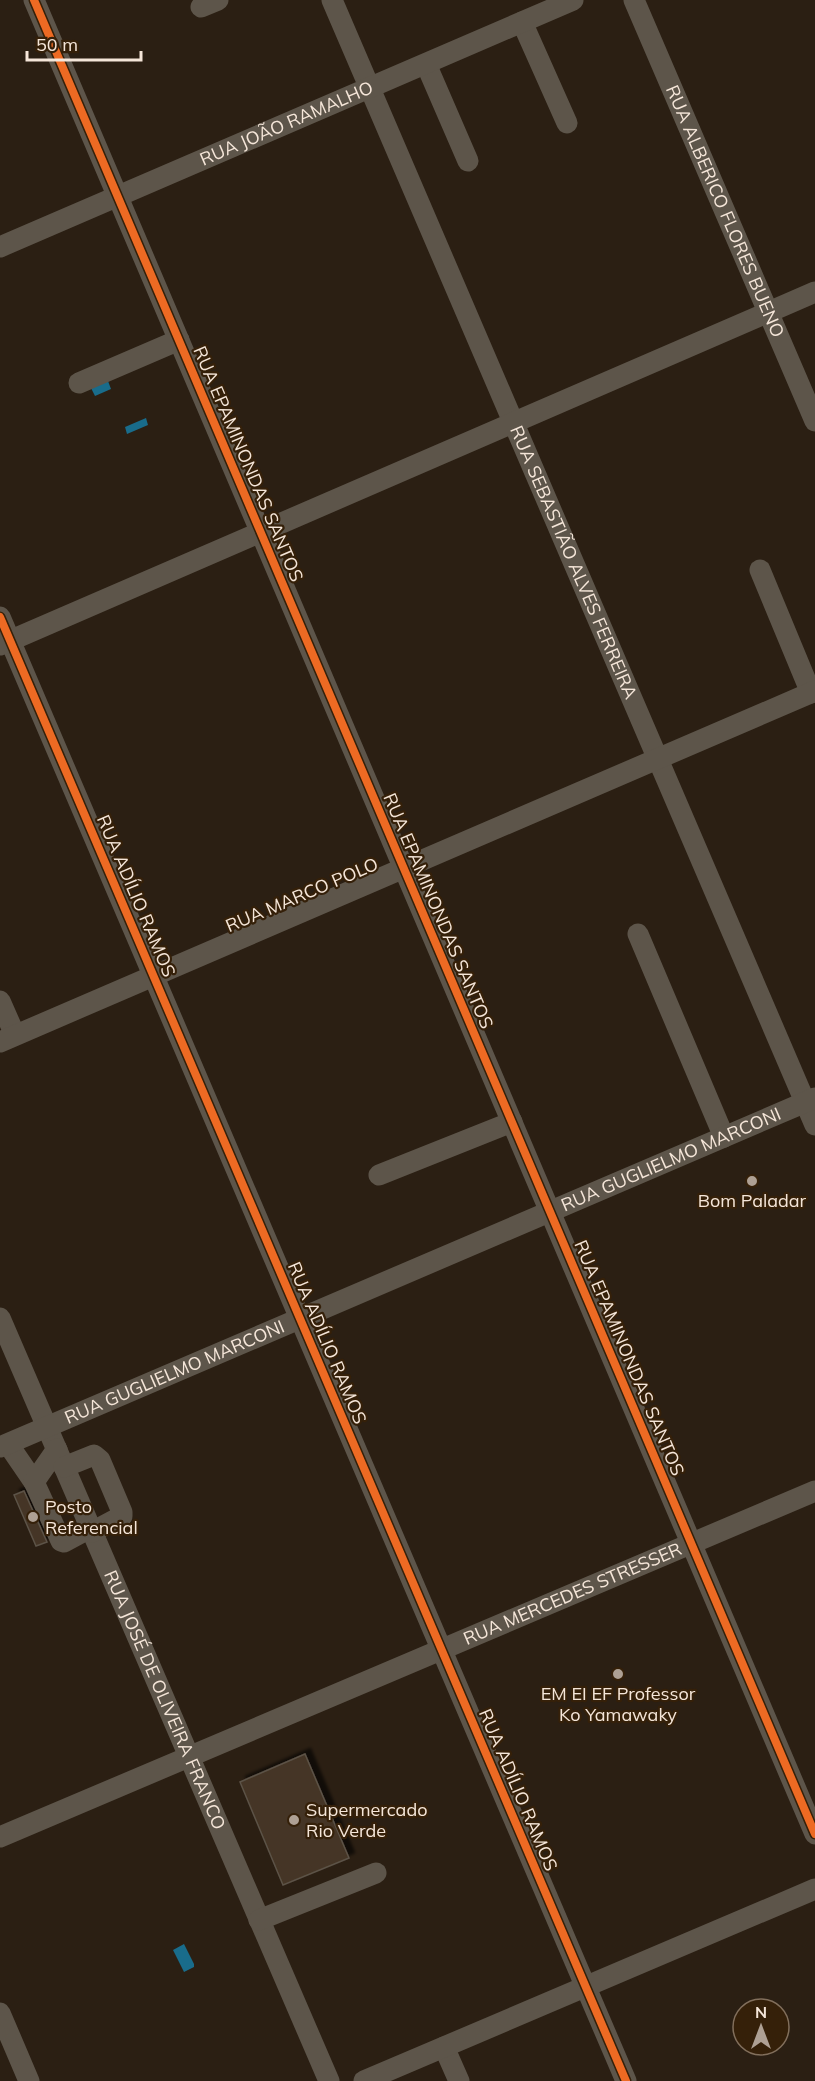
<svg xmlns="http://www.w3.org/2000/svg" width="815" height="2081" font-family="Mulish,sans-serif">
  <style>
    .water { fill: #196c8b }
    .building { fill: #453625; stroke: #5c5247; stroke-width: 1.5; filter: url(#shadow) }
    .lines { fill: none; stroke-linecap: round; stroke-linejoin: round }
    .minor { stroke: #5d554a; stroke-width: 21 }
    .cycleway-casing { stroke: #352009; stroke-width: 11 }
    .cycleway { stroke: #ed6a23; stroke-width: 8 }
    .poi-dot { fill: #aea094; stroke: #352009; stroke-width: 2 }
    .labels { text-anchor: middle; stroke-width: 4.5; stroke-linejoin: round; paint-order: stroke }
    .street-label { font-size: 18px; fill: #f5e6d9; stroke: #352009 }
    .poi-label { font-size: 18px; fill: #f5e6d9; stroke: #352009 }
  </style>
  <defs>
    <filter id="shadow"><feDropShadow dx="5.5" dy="-5.5" stdDeviation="1.5" flood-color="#0009"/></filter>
  </defs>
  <rect width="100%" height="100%" fill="#2b1f13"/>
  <g class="water">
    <path d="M108 381 111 389 95 396 91 388Z"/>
    <path d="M146 418 148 425 127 434 125 427Z"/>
    <path d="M184 1944 194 1964V1967L184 1972 173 1950Z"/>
  </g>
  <g class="building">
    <path d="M24 1491 47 1542 36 1546 14 1495Z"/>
    <path d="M305 1754 349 1858 283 1885 240 1782Z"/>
  </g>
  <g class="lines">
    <g class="minor">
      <path d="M34 0 815 1834"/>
      <path id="s1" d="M332 0 815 1125"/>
      <path id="s2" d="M634 0 815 421"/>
      <path d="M201 7 218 0"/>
      <path d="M522 22 567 123"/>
      <path d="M426 64 468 161"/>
      <path id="s3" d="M0 247 573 0"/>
      <path d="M79 383 179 340"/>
      <path d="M760 570 811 693"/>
      <path d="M0 617 626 2081"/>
      <path d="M0 645 815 292"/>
      <path d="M638 934 724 1137"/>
      <path d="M0 1001 15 1035"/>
      <path d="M0 1042 815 691"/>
      <path d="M379 1175 512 1122"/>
      <path id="s4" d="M0 1318 329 2081"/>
      <path d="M8 1444 34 1482"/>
      <path id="s5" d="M0 1447 815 1098"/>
      <path d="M57 1449 34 1482 61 1541 64 1542 90 1528"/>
      <path d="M64 1467 94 1455 100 1460 122 1512V1516L92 1532"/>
      <path id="s6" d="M0 1837 815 1491"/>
      <path d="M259 1920 376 1873"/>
      <path d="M0 2013 29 2081"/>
      <path d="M444 2047 459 2081"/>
      <path d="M364 2081 815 1889"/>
    </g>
    <g class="cycleway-casing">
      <g id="cycleway">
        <path d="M34 0 815 1834"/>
        <path d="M0 617 626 2081"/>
      </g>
    </g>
    <use href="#cycleway" class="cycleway"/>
  </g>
  <g class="poi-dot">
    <circle cx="752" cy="1181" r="6"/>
    <circle cx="33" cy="1517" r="6"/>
    <circle cx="618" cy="1674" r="6"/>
    <circle cx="294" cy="1820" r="6"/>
  </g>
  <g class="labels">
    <g class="street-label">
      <text dy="6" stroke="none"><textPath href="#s3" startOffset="312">RUA JOÃO RAMALHO</textPath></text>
      <text dy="6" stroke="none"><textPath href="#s2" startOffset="230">RUA ALBERICO FLORES BUENO</textPath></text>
      <text transform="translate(248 464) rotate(67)" y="6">RUA EPAMINONDAS SANTOS</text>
      <text dy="6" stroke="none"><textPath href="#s1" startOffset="612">RUA SEBASTIÃO ALVES FERREIRA</textPath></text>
      <text transform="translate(302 895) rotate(-23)" y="6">RUA MARCO POLO</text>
      <text transform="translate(136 896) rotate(67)" y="6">RUA ADÍLIO RAMOS</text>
      <text transform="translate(438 911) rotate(67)" y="6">RUA EPAMINONDAS SANTOS</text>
      <text dy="6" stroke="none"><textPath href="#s5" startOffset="730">RUA GUGLIELMO MARCONI</textPath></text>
      <text transform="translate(327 1343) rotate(67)" y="6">RUA ADÍLIO RAMOS</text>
      <text transform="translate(629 1358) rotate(67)" y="6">RUA EPAMINONDAS SANTOS</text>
      <text dy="6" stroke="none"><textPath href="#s5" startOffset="190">RUA GUGLIELMO MARCONI</textPath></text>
      <text dy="6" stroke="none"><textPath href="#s6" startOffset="622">RUA MERCEDES STRESSER</textPath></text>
      <text dy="6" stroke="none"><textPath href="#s4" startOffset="416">RUA JOSÉ DE OLIVEIRA FRANCO</textPath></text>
      <text transform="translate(518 1790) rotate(67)" y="6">RUA ADÍLIO RAMOS</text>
    </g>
    <g class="poi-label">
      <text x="752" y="1207">Bom Paladar</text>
      <text x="45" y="1513" text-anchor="start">Posto<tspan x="45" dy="21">Referencial</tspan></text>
      <text x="618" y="1700">EM EI EF Professor<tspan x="618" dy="21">Ko Yamawaky</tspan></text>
      <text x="306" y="1816" text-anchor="start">Supermercado<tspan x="306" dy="21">Rio Verde</tspan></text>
    </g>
  </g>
  <g transform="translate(761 2027)"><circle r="28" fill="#352009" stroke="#826f5c" stroke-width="1.5"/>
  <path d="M0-4.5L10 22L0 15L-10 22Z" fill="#aea094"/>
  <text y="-9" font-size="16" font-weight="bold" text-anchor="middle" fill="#f5e6d9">N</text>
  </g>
  <path d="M27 51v9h114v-9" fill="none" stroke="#f5e6d9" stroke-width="3"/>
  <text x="36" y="51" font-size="18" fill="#f5e6d9" stroke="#352009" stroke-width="4.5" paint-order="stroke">50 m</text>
</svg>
